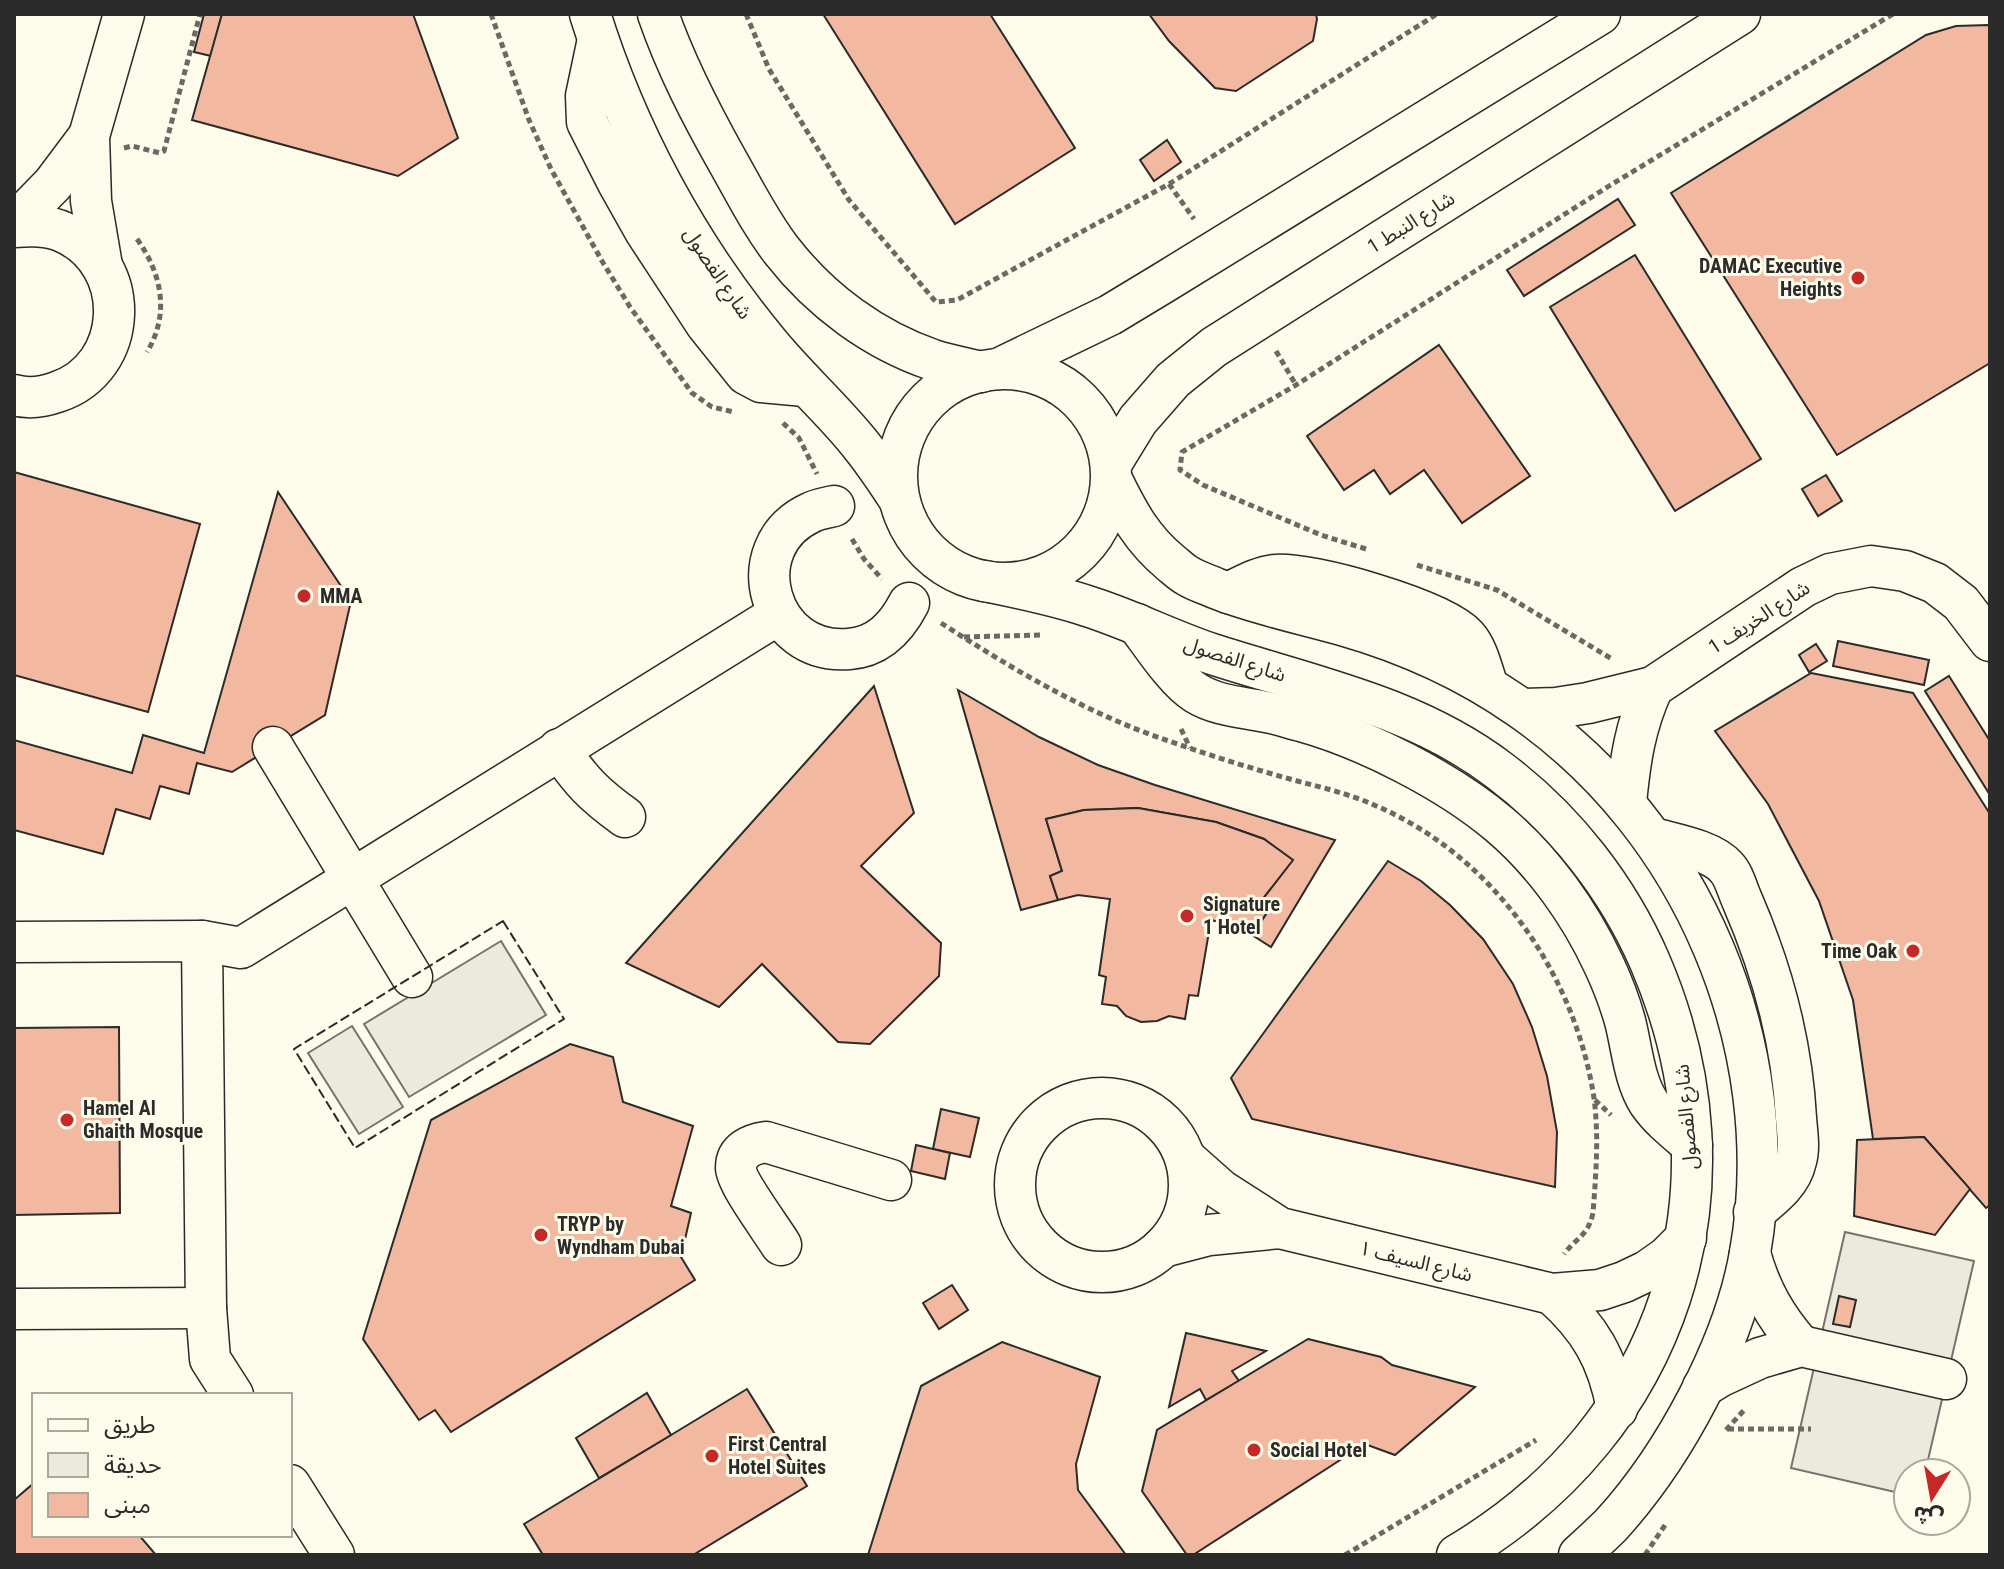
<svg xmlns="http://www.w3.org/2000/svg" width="2004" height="1569" font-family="'Roboto Condensed','Noto Sans Arabic',sans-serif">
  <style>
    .green { fill: #ecebdb; stroke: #74746e; stroke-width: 2 }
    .parking { fill: #eceadb; stroke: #74746e; stroke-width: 2 }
    .building { fill: #f2b8a0; stroke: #2b2b2b; stroke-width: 2 }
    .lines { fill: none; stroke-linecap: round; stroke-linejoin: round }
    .minor-casing { stroke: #2b2b2b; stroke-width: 43 }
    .path { stroke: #6a6964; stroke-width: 5; stroke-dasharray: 6 4; stroke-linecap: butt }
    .minor { stroke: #fdfbea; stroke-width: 40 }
    .fence { stroke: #2b2b2b; stroke-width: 2; stroke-dasharray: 10 4; stroke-linecap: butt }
    .poi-dot { fill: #c62828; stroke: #fdfbea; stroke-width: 3 }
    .labels { text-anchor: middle; stroke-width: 6; stroke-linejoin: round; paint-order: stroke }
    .street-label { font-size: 20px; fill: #2b2b2b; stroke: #fdfbea }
    .poi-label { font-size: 20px; font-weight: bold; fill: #2b2b2b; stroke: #fdfbea; text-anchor: start }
  </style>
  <rect width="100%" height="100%" fill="#fdfbea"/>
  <g class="green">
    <path d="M501 941 546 1015 409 1097 364 1024Z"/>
    <path d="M352 1026 403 1107 359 1134 308 1053Z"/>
  </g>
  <path class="parking" d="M1845 1232 1974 1261 1925 1473H1908V1495L1791 1468Z"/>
  <g class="building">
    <path d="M204 14H222L211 56 194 52Z"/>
    <path d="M222 14H413L458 138 398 176 192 120Z"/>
    <path d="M823 14H990L1075 148 955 224Z"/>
    <path d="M1149 14H1316L1317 19 1313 41 1236 91 1215 88 1169 41Z"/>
    <path d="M1988 25 1990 26V363L1837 455 1671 193 1926 35 1956 26Z"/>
    <path d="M1167 140 1181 162 1154 181 1140 160Z"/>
    <path d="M1618 199 1635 225 1524 296 1507 270Z"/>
    <path d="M1635 255 1761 459 1675 511 1550 307Z"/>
    <path d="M1439 345 1530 476 1462 523 1424 470 1390 494 1374 470 1344 490 1307 436Z"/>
    <path d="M14 472 200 524 148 712 14 675Z"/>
    <path d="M1826 475 1842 501 1818 516 1802 489Z"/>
    <path d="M278 492 351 601 325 715 232 772 197 763 189 794 160 786 150 819 116 809 103 854 14 830V740L132 773 143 735 204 753Z"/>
    <path d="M1838 641 1929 660 1924 685 1833 666Z"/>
    <path d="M1816 644 1827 661 1809 672 1799 655Z"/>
    <path d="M1811 673 1913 693 1990 814V1205L1986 1208 1924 1137 1873 1139 1853 1000 1819 901 1768 804 1715 731Z"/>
    <path d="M1949 676 1990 741V795L1925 691Z"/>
    <path d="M874 686 914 813 861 866 941 943 939 976 870 1044 838 1042 762 964 719 1007 626 963Z"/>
    <path d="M958 690 1039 737 1098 765 1155 785 1335 840 1271 947 1252 935 1268 911 1258 905 1292 861 1264 839 1216 822 1138 808 1084 810 1046 819 1062 871 1050 876 1058 900 1021 910Z"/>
    <path d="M1138 808 1216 822 1264 839 1293 860 1258 905 1268 911 1252 935 1240 927 1211 920 1198 996 1189 995 1185 1019 1169 1016 1157 1021 1141 1022 1126 1016 1117 1006 1102 1004 1106 977 1099 975 1110 899 1078 895 1058 900 1050 876 1062 871 1046 819 1084 810Z"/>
    <path d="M1388 861 1421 881 1450 905 1483 939 1513 984 1532 1027 1547 1076 1557 1132 1555 1187 1252 1119 1243 1101 1231 1078Z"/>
    <path d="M119 1027 120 1213 14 1215V1028Z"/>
    <path d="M570 1044 613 1057 623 1102 693 1126 671 1206 691 1213 681 1257 695 1280 451 1432 435 1410 419 1420 363 1339 431 1120Z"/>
    <path d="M941 1109 979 1118 970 1157 933 1149Z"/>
    <path d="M1924 1137 1970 1189 1935 1235 1854 1216 1857 1140Z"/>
    <path d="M916 1145 950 1153 945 1179 911 1171Z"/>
    <path d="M952 1285 968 1310 939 1329 923 1303Z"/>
    <path d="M1839 1296 1856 1300 1850 1327 1833 1324Z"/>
    <path d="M1186 1333 1266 1351 1232 1371 1239 1381 1206 1400 1200 1389 1169 1407Z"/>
    <path d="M1308 1339 1381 1357 1392 1365 1475 1387 1395 1455 1365 1444 1193 1555H1187L1142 1491 1157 1430Z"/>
    <path d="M1002 1342 1100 1377 1076 1464 1078 1490 1126 1555H868L921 1386Z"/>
    <path d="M747 1389 807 1486 693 1555H543L524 1524Z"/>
    <path d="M647 1393 671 1435 599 1478 576 1438Z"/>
    <path d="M34 1483V1535H139L156 1555H14V1500Z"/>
  </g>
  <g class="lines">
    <g class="minor-casing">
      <g id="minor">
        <path d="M590 14C627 132 687 244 766 340 794 375 828 405 856 439 872 458 886 479 899 499"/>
        <path d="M658 14C676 66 701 114 728 162 745 192 761 224 782 251 821 301 874 340 933 360 949 365 965 368 981 372"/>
        <path d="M598 39 586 96 587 122 618 183 645 231 706 324 746 374 761 382 805 386"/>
        <path d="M14 224 53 184 89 136"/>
        <path d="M14 227C30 226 48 225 63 232 134 263 130 368 57 392 43 397 28 399 14 395"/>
        <path d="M102 266 91 201 89 136 124 14"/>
        <path d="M998 369 1110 315 1163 283 1600 14"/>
        <circle cx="1004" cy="476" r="107"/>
        <path d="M1111 464 1138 420 1173 380 1214 347 1740 14"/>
        <path d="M1112 480C1128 513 1142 539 1171 563 1176 567 1182 573 1188 576 1196 581 1206 584 1215 588 1255 604 1299 613 1342 625 1405 643 1466 670 1520 708 1693 827 1786 1047 1750 1253 1734 1345 1674 1456 1611 1525 1601 1535 1590 1545 1579 1555"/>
        <path d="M834 506C826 508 817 509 810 513 738 547 768 656 849 649 878 647 896 628 909 603"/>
        <path d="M985 581C1019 588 1054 595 1087 606 1129 619 1170 640 1212 654 1311 686 1415 706 1500 771 1565 820 1618 888 1650 962 1748 1190 1671 1429 1457 1555"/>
        <path d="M1228 593C1243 586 1258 577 1274 575 1310 571 1443 610 1466 636 1478 649 1482 670 1488 687"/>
        <path d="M1137 624C1152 644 1176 681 1196 693 1217 706 1242 707 1266 712 1278 714 1289 718 1301 721 1366 739 1448 781 1499 824 1543 861 1580 913 1604 965 1612 982 1620 1003 1625 1021 1632 1048 1634 1080 1649 1103 1660 1119 1677 1132 1692 1145"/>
        <path d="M1523 709 1556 708 1588 703 1653 687 1803 587 1830 574 1871 566 1905 571 1935 583 1961 603 1990 641"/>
        <path d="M273 747 412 977"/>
        <path d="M559 749C581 781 593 794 625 817"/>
        <path d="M1626 803C1630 761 1635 726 1653 687"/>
        <path d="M1653 838C1674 844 1711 850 1726 867 1734 875 1737 889 1742 900 1772 969 1792 1043 1796 1118 1797 1132 1800 1148 1796 1161 1791 1184 1771 1198 1754 1212"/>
        <path d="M202 941 241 948 779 614"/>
        <path d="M14 942 202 941 206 1308 210 1359 233 1395"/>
        <circle cx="1102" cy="1185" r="87"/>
        <path d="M1186 1159 1221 1190 1280 1228 1552 1294 1600 1290 1624 1282 1647 1271 1667 1257 1686 1238"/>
        <path d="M781 1245C772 1230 736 1182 736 1168 736 1150 752 1144 766 1142L891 1180"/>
        <path d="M1163 1247 1209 1235 1280 1228"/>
        <path d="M1750 1253C1760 1290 1776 1318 1801 1346"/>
        <path d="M1552 1294C1590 1328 1608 1359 1617 1409"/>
        <path d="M14 1309 206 1308"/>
        <path d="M1703 1387 1721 1376 1760 1358 1801 1346 1946 1379"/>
        <path d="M290 1485 334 1555"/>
      </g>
    </g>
    <g class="path">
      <path d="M491 14 529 120 551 169 602 261 630 307 692 393 712 407 734 412"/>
      <path d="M746 14 769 69 849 200 936 302 957 300 1169 184 1437 14"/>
      <path d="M124 148 132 146 160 153 164 151 200 14"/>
      <path d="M1169 184 1194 219"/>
      <path d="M137 239C162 274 170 314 147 352"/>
      <path d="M1276 351 1296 385"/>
      <path d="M783 423 799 438 817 474"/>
      <path d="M852 539 864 559 882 579"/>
      <path d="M1366 549 1321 535 1203 485 1180 470 1182 452 1296 385 1609 186 1893 14"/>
      <path d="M1417 565 1497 590 1612 659"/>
      <path d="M941 623C1008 666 1074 706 1149 734 1191 749 1233 763 1276 775 1309 785 1343 791 1374 805 1493 855 1575 973 1594 1098 1599 1136 1596 1174 1593 1213 1588 1236 1577 1237 1564 1254"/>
      <path d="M964 637 1042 635"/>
      <path d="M1181 729 1190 748"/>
      <path d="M1595 1100 1611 1115"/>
      <path d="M1728 1429H1811"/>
      <path d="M1726 1430 1746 1408"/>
      <path d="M1345 1555 1536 1440"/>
      <path d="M1645 1555 1667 1522"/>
    </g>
    <use href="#minor" class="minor"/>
    <path class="fence" d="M503 921 564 1019 355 1148 294 1049Z"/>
  </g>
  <g class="poi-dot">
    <circle cx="1858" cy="278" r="8"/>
    <circle cx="304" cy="596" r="8"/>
    <circle cx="1187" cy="916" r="8"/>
    <circle cx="1913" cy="951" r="8"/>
    <circle cx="67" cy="1120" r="8"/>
    <circle cx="541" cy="1235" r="8"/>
    <circle cx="1254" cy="1450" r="8"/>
    <circle cx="712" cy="1456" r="8"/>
  </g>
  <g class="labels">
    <g class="street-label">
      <text transform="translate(1411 222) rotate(-32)" y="7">شارع النبط 1</text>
      <text transform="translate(718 273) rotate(56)" y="7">شارع الفصول</text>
      <text transform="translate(1759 617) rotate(-33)" y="7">شارع الخريف 1</text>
      <text transform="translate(1235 659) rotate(18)" y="7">شارع الفصول</text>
      <text transform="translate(1686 1117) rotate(-95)" y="7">شارع الفصول</text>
      <text transform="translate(1416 1261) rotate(14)" y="7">شارع السيف ١</text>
    </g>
    <g class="poi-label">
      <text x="1842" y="273" text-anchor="end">DAMAC Executive<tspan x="1842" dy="23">Heights</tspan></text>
      <text x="320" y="603">MMA</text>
      <text x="1203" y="911">Signature<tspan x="1203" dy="23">1 Hotel</tspan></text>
      <text x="1897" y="958" text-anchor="end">Time Oak</text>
      <text x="83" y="1115">Hamel Al<tspan x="83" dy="23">Ghaith Mosque</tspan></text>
      <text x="557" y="1231">TRYP by<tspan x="557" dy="23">Wyndham Dubai</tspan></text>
      <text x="728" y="1451">First Central<tspan x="728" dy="23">Hotel Suites</tspan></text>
      <text x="1270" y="1457">Social Hotel</text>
    </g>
  </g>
  <rect width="2004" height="1569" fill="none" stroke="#2b2b2b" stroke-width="32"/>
  <rect x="32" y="1393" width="260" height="144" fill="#fdfbea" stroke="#a9a89e" stroke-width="2"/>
  <rect x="48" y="1419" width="40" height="12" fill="#fdfbea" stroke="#a9a89e" stroke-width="2"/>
  <text x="104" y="1433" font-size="24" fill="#2b2b2b">طريق</text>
  <rect x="48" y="1453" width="40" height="24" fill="#ecebdb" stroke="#a9a89e" stroke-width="2"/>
  <text x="104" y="1473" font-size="24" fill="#2b2b2b">حديقة</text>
  <rect x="48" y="1493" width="40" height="24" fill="#f2b8a0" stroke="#a9a89e" stroke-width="2"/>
  <text x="104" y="1513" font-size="24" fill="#2b2b2b">مبنى</text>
  <g transform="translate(1932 1497) rotate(191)"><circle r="38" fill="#fdfbea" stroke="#a9a89e" stroke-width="2"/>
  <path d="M0-6L14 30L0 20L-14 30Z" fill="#c62828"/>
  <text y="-12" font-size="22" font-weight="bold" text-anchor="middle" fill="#2b2b2b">ش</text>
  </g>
</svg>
